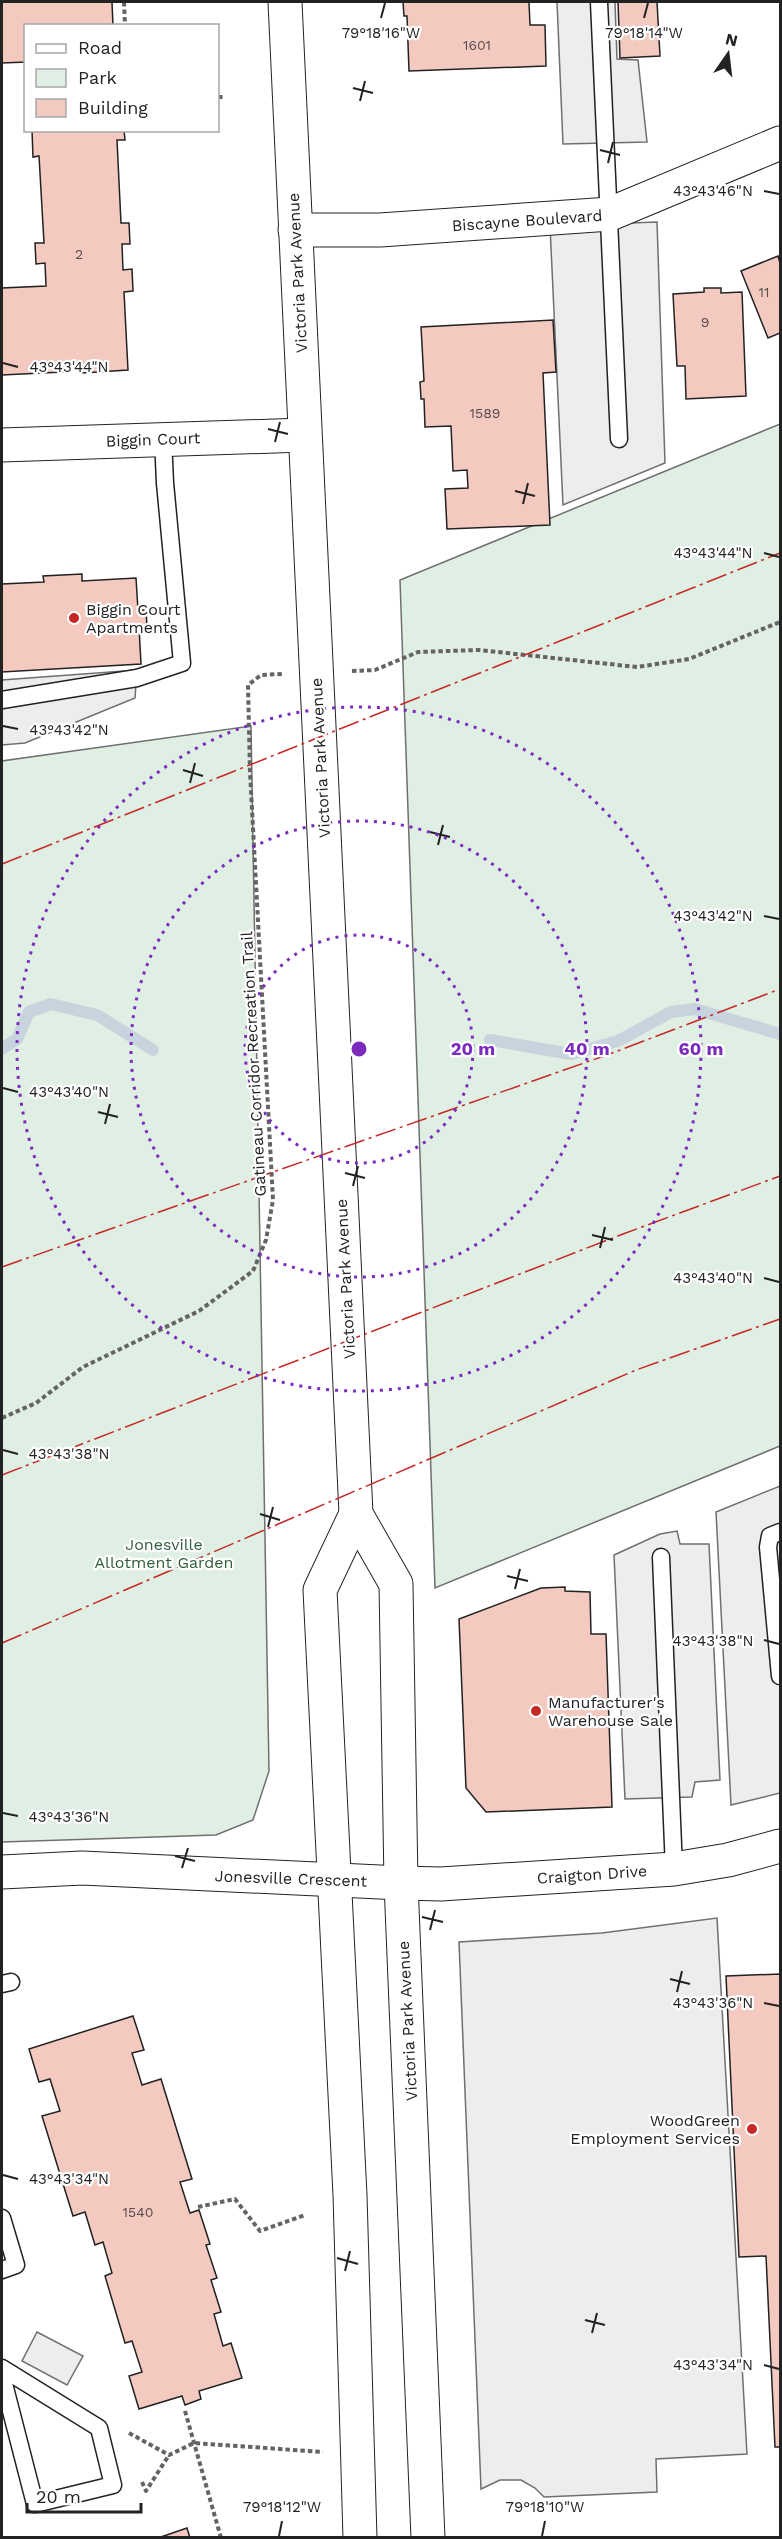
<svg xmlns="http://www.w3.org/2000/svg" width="782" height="2539" font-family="'Work Sans',sans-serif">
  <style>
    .green { fill: #e0efe3; stroke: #6f6f6f; stroke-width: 1.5 }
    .parking { fill: #ededed; stroke: #6f6f6f; stroke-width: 1.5 }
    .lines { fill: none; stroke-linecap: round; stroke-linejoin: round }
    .stream { stroke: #c7d3dd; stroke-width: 12 }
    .building { fill: #f3c9c0; stroke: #222; stroke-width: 1.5 }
    .lane-casing { stroke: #222; stroke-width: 19 }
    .street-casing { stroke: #222; stroke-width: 35 }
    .secondary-casing { stroke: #222; stroke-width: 35 }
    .path { stroke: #646464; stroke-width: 4; stroke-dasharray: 4.5 3; stroke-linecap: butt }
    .lane { stroke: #fff; stroke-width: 16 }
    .street { stroke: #fff; stroke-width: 33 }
    .secondary { stroke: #fff; stroke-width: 33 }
    .power { stroke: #c62828; stroke-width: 1.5; stroke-dasharray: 21 4.5 3 4.5; stroke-linecap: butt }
    .ticks { fill: none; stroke: #222; stroke-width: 2 }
    .ring { fill: none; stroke: #7b2cbf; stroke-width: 3; stroke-dasharray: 3 6 }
    .poi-dot { fill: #c62828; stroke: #fff; stroke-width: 2 }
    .labels { text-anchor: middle; stroke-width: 4.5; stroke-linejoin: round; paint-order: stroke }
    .number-label { font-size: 14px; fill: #564c4a }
    .street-label { font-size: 16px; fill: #222; stroke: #fff }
    .poi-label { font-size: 16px; fill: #222; stroke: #fff; text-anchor: start }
    .park-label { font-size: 16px; fill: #2f5e38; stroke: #fff }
    .ticks-label { font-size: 15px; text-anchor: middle; fill: #222; stroke: #fff; stroke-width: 4.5; stroke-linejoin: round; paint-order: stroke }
    .centre { fill: #7b2cbf; stroke: #fff; stroke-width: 3 }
    .ring-label { font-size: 18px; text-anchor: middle; font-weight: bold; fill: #7b2cbf; stroke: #fff; stroke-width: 4.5; stroke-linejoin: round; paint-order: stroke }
  </style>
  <rect width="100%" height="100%" fill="#fff"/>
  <g class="green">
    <path d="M780 424V1446L435 1588 400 580Z"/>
    <path d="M251 726 269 1771 253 1820 216 1835 2 1842V761Z"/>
  </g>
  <g class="parking">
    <path d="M557 2H615L617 59 638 60 647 142 563 144Z"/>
    <path d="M657 222 665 463 563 505 550 226Z"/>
    <path d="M137 670 135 698 25 743 2 745V680Z"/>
    <path d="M780 1486V1529L776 1531 780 1544V1793L731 1805 716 1512Z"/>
    <path d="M677 1531 680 1544H709L720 1780 695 1782 692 1797 625 1799 614 1555 660 1534Z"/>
    <path d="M717 1918 747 2454 656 2459 657 2492 544 2497 535 2488 521 2480H500L481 2489 459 1942 602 1933Z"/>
    <path d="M37 2332 83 2356 67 2385 22 2361Z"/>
  </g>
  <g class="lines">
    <g class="stream">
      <path d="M490 1040 571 1054 618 1041 671 1012 695 1009 780 1034"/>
      <path d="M2 1049 17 1039 29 1012 51 1004 97 1015 153 1050"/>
    </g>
  </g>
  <g class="building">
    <path d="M2 2H112L113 26H26V62L2 63Z"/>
    <path d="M403 2H529L530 25H545L546 66 409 71 407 16H404Z"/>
    <path d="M618 2H657L660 56 620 58Z"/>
    <path d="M32 130H124L125 140H117L121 223H129L130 244H122L123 270 132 269 133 291 124 292 128 370 82 373V363L63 364V372L2 375V288L46 286 45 263 36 264 35 243H44L39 156 33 157Z"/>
    <path d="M778 256 780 263V333L768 338 741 271Z"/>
    <path d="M704 288H721V293L742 292 746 396 686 399 685 366H677L673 294 704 292Z"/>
    <path d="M553 320 556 372 543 373 550 525 447 529 445 489 468 488 467 470 453 471 451 426 425 427 424 399H421L420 382 424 381 421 327Z"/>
    <path d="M82 574V581L136 578 138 610H146L147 627H139L141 664 2 672V584L44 582 43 576Z"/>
    <path d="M565 1587V1591L590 1592 591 1634H606L612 1807 486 1812 466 1788 459 1619 541 1588Z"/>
    <path d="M780 1974V2447H775L766 2256 739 2257 726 1976Z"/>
    <path d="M133 2016 144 2050 132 2053 142 2085 161 2079 192 2179 180 2182 190 2213 199 2210 210 2244 206 2245 217 2278 211 2280 221 2312 214 2314 223 2346 231 2343 242 2378 199 2391 201 2399 185 2405 182 2396 139 2409 129 2376 142 2372 132 2341 125 2343 105 2276 112 2273 103 2242 95 2245 85 2212 73 2216 42 2116 60 2111 50 2079 39 2082 29 2049Z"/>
    <path d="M187 2528 190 2538H158Z"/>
  </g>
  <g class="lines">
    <g class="lane-casing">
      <g id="lane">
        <path d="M599 2 619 439"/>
        <path d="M2 700 137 678 182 663 165 483 163 438"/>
        <path d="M780 1532 770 1536 768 1547 780 1676"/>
        <path d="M661 1557 674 1869"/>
        <path d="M2 1984 11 1982"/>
        <path d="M2 2218 16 2265 2 2270"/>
        <path d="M2 2368 99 2428 113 2485 35 2504 2 2376"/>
      </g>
    </g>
    <g class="street-casing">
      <g id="street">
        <path d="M295 230H380L610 214 780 143"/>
        <path d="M2 445 304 435"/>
        <path d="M401 1883 441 1884 674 1869 728 1860 780 1846"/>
      </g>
    </g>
    <g class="secondary-casing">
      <g id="secondary">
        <path d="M285 2 356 1514 396 1584 401 1883 428 2538"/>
        <path d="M356 1514 320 1590 350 2195 360 2538"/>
        <path d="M2 1872 82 1868 401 1883"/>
      </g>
    </g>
    <g class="path">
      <path d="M124 2 125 26"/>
      <path d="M218 97H223"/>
      <path d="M352 671 375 670 418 652 479 650 637 667 689 659 780 622"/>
      <path d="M2 1418 36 1403 83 1367 199 1311 253 1271 266 1240 273 1200 250 772 248 685 261 675 282 674"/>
      <path d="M198 2207 235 2199 260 2231 305 2215"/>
      <path d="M185 2411 221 2538"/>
      <path d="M129 2433 169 2455 194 2443 323 2452"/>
      <path d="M142 2482 146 2491 169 2455"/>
    </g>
    <use href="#lane" class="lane"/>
    <use href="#street" class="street"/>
    <use href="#secondary" class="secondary"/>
    <g class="power">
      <path d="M2 864 780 553"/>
      <path d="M2 1267 607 1055 780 989"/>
      <path d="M2 1475 623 1234 780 1176"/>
      <path d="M2 1643 636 1370 780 1319"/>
    </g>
  </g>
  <path class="ticks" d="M381 18 385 3M644 18 648 3M353 88 373 93M360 101 365 81M600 150 620 155M608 163 613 142M764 191 779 194M3 363 18 367M268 429 288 434M275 442 280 422M515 491 535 496M523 504 528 483M764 553 779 557M3 726 18 729M183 770 203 776M190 783 195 763M430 832 450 837M438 845 443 825M764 916 779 919M3 1088 18 1092M98 1112 118 1117M105 1124 110 1104M345 1173 365 1178M353 1186 358 1166M592 1235 613 1240M600 1248 605 1227M764 1278 779 1282M3 1450 18 1454M260 1514 280 1520M268 1527 273 1507M507 1576 528 1581M515 1589 520 1569M764 1640 779 1644M3 1813 18 1816M175 1856 195 1861M182 1868 188 1848M422 1917 443 1922M430 1930 435 1910M670 1979 690 1984M677 1992 682 1971M764 2003 779 2006M3 2175 18 2179M337 2258 358 2264M345 2271 350 2251M585 2320 605 2325M592 2333 597 2313M764 2365 779 2369M279 2536 282 2521M542 2536 545 2521"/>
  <g class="ring">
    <circle cx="359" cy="1049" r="114"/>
    <circle cx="359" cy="1049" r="228"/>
    <circle cx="359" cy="1049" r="342"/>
  </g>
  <g class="poi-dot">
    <circle cx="74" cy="618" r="6"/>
    <circle cx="536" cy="1711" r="6"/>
    <circle cx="752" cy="2129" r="6"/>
  </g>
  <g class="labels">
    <g class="number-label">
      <text x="477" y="50">1601</text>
      <text x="79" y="259">2</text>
      <text x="764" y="297">11</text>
      <text x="705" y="327">9</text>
      <text x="485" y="418">1589</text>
      <text x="138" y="2217">1540</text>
    </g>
    <g class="street-label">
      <text transform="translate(527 220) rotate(-4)" y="6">Biscayne Boulevard</text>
      <text transform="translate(297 273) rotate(-93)" y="6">Victoria Park Avenue</text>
      <text transform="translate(153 439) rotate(-2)" y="6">Biggin Court</text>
      <text transform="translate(320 758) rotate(-93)" y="6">Victoria Park Avenue</text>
      <text transform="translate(253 1064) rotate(-93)" y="6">Gatineau Corridor Recreation Trail</text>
      <text transform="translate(345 1279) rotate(-93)" y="6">Victoria Park Avenue</text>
      <text transform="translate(592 1874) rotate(-4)" y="6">Craigton Drive</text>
      <text transform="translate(291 1878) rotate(2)" y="6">Jonesville Crescent</text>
      <text transform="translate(407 2021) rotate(-93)" y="6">Victoria Park Avenue</text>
    </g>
    <g class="poi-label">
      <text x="86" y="615">Biggin Court<tspan x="86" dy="18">Apartments</tspan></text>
      <text x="548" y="1708">Manufacturer's<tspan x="548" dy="18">Warehouse Sale</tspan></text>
      <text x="740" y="2126" text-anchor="end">WoodGreen<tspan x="740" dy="18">Employment Services</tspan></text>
    </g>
    <g class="park-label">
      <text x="164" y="1550">Jonesville<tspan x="164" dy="18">Allotment Garden</tspan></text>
    </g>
  </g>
  <g class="ticks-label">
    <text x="381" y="38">79°18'16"W</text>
    <text x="644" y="38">79°18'14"W</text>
    <text x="713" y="196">43°43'46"N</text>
    <text x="69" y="372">43°43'44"N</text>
    <text x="713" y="558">43°43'44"N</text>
    <text x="69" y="735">43°43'42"N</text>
    <text x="713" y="921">43°43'42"N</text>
    <text x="69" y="1097">43°43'40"N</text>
    <text x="713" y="1283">43°43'40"N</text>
    <text x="69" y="1459">43°43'38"N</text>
    <text x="713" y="1646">43°43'38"N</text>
    <text x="69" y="1822">43°43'36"N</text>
    <text x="713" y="2008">43°43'36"N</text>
    <text x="69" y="2184">43°43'34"N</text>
    <text x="713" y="2370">43°43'34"N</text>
    <text x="282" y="2512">79°18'12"W</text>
    <text x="545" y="2512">79°18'10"W</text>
  </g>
  <circle cx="359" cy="1049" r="9" class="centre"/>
  <g class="ring-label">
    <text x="473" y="1055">20 m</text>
    <text x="587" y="1055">40 m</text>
    <text x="701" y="1055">60 m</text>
  </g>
  <rect width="782" height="2539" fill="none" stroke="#222222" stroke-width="6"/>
  <rect x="24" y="24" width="195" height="108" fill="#ffffff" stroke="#a7a7a7" stroke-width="1.5"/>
  <rect x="36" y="44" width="30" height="9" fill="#ffffff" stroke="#a7a7a7" stroke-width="1.5"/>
  <text x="78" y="54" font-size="18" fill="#222222">Road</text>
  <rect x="36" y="69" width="30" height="18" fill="#e0efe3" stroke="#a7a7a7" stroke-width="1.5"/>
  <text x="78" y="84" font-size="18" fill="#222222">Park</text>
  <rect x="36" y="99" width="30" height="18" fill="#f3c9c0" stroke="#a7a7a7" stroke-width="1.5"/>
  <text x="78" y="114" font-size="18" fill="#222222">Building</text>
  <g transform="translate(728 54) rotate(14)" stroke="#ffffff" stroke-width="4.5" paint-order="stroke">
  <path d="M0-4.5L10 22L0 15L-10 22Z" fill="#222222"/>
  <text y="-9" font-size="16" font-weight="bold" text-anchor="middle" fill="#222222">N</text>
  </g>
  <path d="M27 2503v9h114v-9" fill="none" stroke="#222222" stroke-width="3"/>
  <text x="36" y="2503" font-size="18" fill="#222222" stroke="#ffffff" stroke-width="4.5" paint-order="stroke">20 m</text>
</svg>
